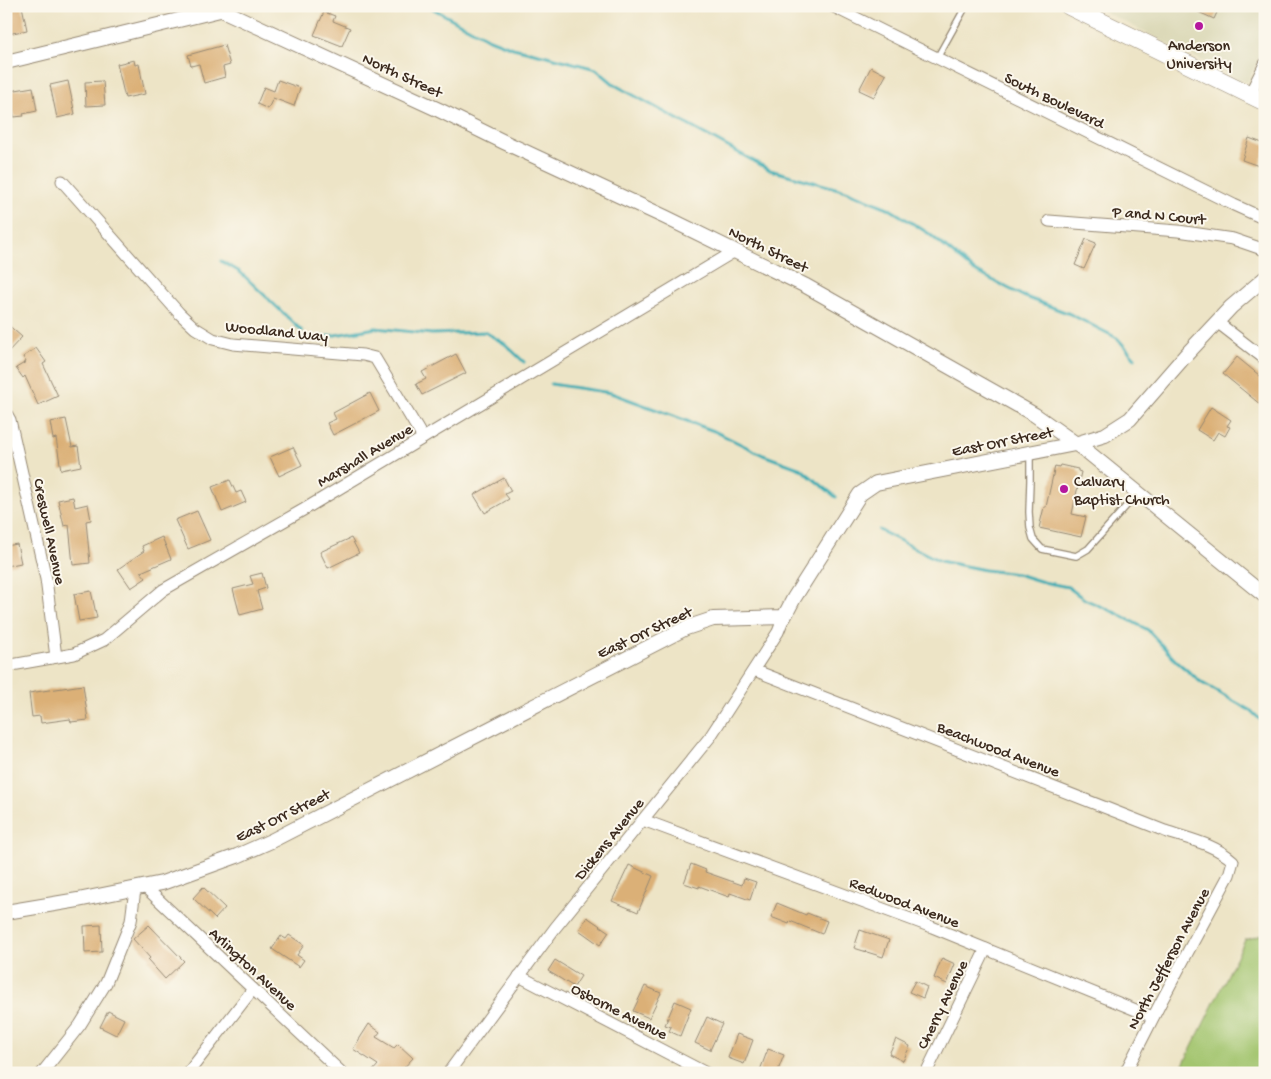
<svg xmlns="http://www.w3.org/2000/svg" width="1271" height="1079" font-family="'Gochi Hand',sans-serif">
  <style>
    .built { fill: #dcd9b8 }
    .green { fill: #a3c56e; stroke: #6f7846 }
    .lines { fill: none; stroke-linecap: round; stroke-linejoin: round }
    .stream { stroke: #39abb3; stroke-width: 3 }
    .building { fill: #dbb077 }
    .service-casing { stroke: #948772; stroke-width: 8 }
    .minor-casing { stroke: #948772; stroke-width: 13 }
    .tertiary-casing { stroke: #948772; stroke-width: 16 }
    .primary-casing { stroke: #948772; stroke-width: 19 }
    .service { stroke: #fff; stroke-width: 5.5 }
    .minor { stroke: #fff; stroke-width: 11 }
    .tertiary { stroke: #fff; stroke-width: 14 }
    .primary { stroke: #fff; stroke-width: 18 }
    .poi-dot { fill: #b5179e; stroke: #fbf7ec; stroke-width: 2 }
    .labels { text-anchor: middle; stroke-width: 4; stroke-linejoin: round; paint-order: stroke }
    .poi-label { font-size: 16px; fill: #3b2a1e; stroke: #fbf7ec }
    .street-label { font-size: 16px; fill: #3b2a1e; stroke: #fbf7ec }
  </style>
  <rect width="100%" height="100%" fill="#fbf7ec"/>
  <filter id="ink" filterUnits="userSpaceOnUse"><feTurbulence type="fractalNoise" baseFrequency=".02" numOctaves="2"/><feDisplacementMap in="SourceGraphic" scale="10" xChannelSelector="R" yChannelSelector="G"/><feConvolveMatrix kernelMatrix="1 2 1 2 8 2 1 2 1" color-interpolation-filters="sRGB"/></filter>
  <filter id="wash" filterUnits="userSpaceOnUse"><feTurbulence type="fractalNoise" baseFrequency=".0096" numOctaves="4" result="noise"/><feDisplacementMap in="SourceGraphic" scale="20" xChannelSelector="R" yChannelSelector="G"/><feGaussianBlur stdDeviation="1.12" result="paint"/><feColorMatrix in="noise" values="0 0 0 0 0 0 0 0 0 0 0 0 0 0 0 0 0 1.4 0 .05"/><feComposite in="paint" operator="in"/></filter>
  <g filter="url(#wash)">
    <rect width="100%" height="100%" fill="#ede4c6"/>
    <path class="built" d="M1093 6H1265V47L1247 83Z"/>
    <path class="green" d="M1265 934V1073H1179L1245 940Z"/>
    <g class="lines">
      <g class="stream">
        <path d="M428 6 487 38 513 48 547 56 596 69 615 85 770 170 846 191 888 208 928 233 973 270 1023 296 1070 314 1117 338 1135 358"/>
        <path d="M221 261 240 272 302 331"/>
        <path d="M323 337 376 328 432 334 485 332 505 344 524 362"/>
        <path d="M551 384 611 393 714 431 763 455 801 469 836 497"/>
        <path d="M879 530 940 561 985 570 1017 574 1043 582 1068 587 1084 599 1116 613 1148 630 1176 661 1202 683 1251 711 1265 724"/>
      </g>
    </g>
    <g id="blocks">
      <g class="building">
        <path d="M6 6H22L27 30 8 34 6 28Z"/>
        <path d="M1185 6H1220L1214 19Z"/>
        <path d="M324 12 335 16 333 21 350 28 342 46 314 35Z"/>
        <path d="M224 45 230 65 223 67 225 77 204 83 199 64 191 66 188 55Z"/>
        <path d="M134 60 135 65 139 64 145 94 125 98 117 64Z"/>
        <path d="M871 67 886 75 874 97 859 90Z"/>
        <path d="M278 80 300 88 294 106 273 98 268 109 257 104 264 87 274 91Z"/>
        <path d="M68 81 75 114 57 118 50 85Z"/>
        <path d="M103 81 105 105 86 106 85 82Z"/>
        <path d="M33 87 37 111 23 114 24 116 14 117 10 91Z"/>
        <path d="M1249 138 1265 144V150L1259 166 1242 160Z"/>
        <path d="M1086 239 1096 243 1084 269 1075 265Z"/>
        <path d="M6 323 22 337 6 354Z"/>
        <path d="M36 348 46 362 43 364 58 396 38 405 25 376 23 378 16 368 26 362 23 357Z"/>
        <path d="M456 354 466 373 422 395 416 384 426 379 422 372Z"/>
        <path d="M1237 357 1265 380V400L1261 405 1223 374Z"/>
        <path d="M370 393 379 411 333 435 327 423 336 419 333 413Z"/>
        <path d="M1211 407 1231 420 1227 426 1230 427 1225 436 1218 432 1213 440 1197 430Z"/>
        <path d="M66 419 72 447 78 446 81 466 61 470 56 438 53 439 50 422Z"/>
        <path d="M293 447 302 465 279 476 270 457Z"/>
        <path d="M1060 465 1078 469V471L1081 472 1072 514 1086 517 1081 537 1039 528 1044 507H1046L1055 466 1059 467Z"/>
        <path d="M504 478 511 491 505 494 509 499 485 513 474 495Z"/>
        <path d="M230 480 236 493 241 491 246 502 222 512 212 487Z"/>
        <path d="M73 497 75 507 88 504 91 520 86 521 90 563 73 565 69 525 64 526 58 500Z"/>
        <path d="M197 511 210 540 188 549 175 520Z"/>
        <path d="M162 537 171 559 141 572 146 578 131 588 118 569 144 551 142 546Z"/>
        <path d="M351 538 359 553 328 568 320 552Z"/>
        <path d="M17 544 21 563 6 566V546Z"/>
        <path d="M262 573 266 588 257 591 262 609 240 615 233 589 253 584 250 576Z"/>
        <path d="M91 591 97 618 79 621 74 594Z"/>
        <path d="M83 685 88 720 71 722 70 719 41 723 40 716 32 717 29 693Z"/>
        <path d="M691 864 706 870 705 872 742 885 744 878 756 882 750 900 730 893 729 897 699 886V888L684 883Z"/>
        <path d="M629 865 653 876 638 912 612 901Z"/>
        <path d="M203 887 225 908 215 919 193 898Z"/>
        <path d="M777 903 806 915 807 913 827 921 822 934 790 921 789 924 771 917Z"/>
        <path d="M587 917 609 932 600 945 579 930Z"/>
        <path d="M101 925 102 952 85 953 84 926Z"/>
        <path d="M149 925 184 961 165 979 148 960 150 958 133 939Z"/>
        <path d="M860 930 889 940 883 957 854 948Z"/>
        <path d="M289 935 304 945 297 955 304 960 299 967 272 949 281 936 286 939Z"/>
        <path d="M942 958 955 964 947 984 934 978Z"/>
        <path d="M555 960 581 976 574 987 548 971Z"/>
        <path d="M915 981 927 987 923 998 909 992Z"/>
        <path d="M645 986 661 993 649 1018 633 1011Z"/>
        <path d="M675 1001 691 1008 680 1036 669 1031 671 1027 665 1025Z"/>
        <path d="M108 1011 124 1019 116 1035 100 1027Z"/>
        <path d="M707 1017 722 1024 710 1050 695 1043Z"/>
        <path d="M369 1024 380 1032 376 1037 394 1048 398 1044 413 1058 399 1073H371L378 1065 353 1049Z"/>
        <path d="M737 1034 753 1040 744 1064 728 1058Z"/>
        <path d="M896 1039 910 1046 903 1061 889 1054Z"/>
        <path d="M768 1049 784 1055 777 1073H759Z"/>
      </g>
    </g>
  </g>
  <g filter="url(#ink)">
    <use href="#blocks" fill-opacity="0" stroke="#948772" stroke-width="1"/>
    <g class="lines">
      <g class="service-casing">
        <g id="service">
          <path d="M937 58 966 6"/>
          <path d="M1030 453V481L1029 512 1030 528 1033 539 1042 549 1076 556 1088 549 1137 494"/>
        </g>
      </g>
      <g class="minor-casing">
        <g id="minor">
          <path d="M832 6 1234 205 1265 219"/>
          <path d="M1250 94 1265 64"/>
          <path d="M62 181 179 313 195 328 213 339 233 344 363 355 375 358 423 438"/>
          <path d="M1049 221 1178 231 1233 239 1265 250"/>
          <path d="M1217 322 1265 359"/>
          <path d="M6 413 10 420 46 579 56 657"/>
          <path d="M6 666 74 654 104 640 163 590 303 510 735 251"/>
          <path d="M754 670 1165 831C1188 839 1215 844 1233 861L1229 875 1161 1002 1125 1073"/>
          <path d="M643 820 932 927 1153 1017"/>
          <path d="M145 887 342 1073"/>
          <path d="M519 976 706 1073"/>
          <path d="M42 1073 80 1025 106 983 131 921 135 889"/>
          <path d="M188 1073 253 989"/>
          <path d="M448 1073 555 928 710 737 778 632 784 617"/>
          <path d="M926 1073 986 949"/>
        </g>
      </g>
      <g class="tertiary-casing">
        <g id="tertiary">
          <path d="M213 6 222 10 439 110 504 142 665 217 806 286 1035 415 1089 453 1265 596"/>
          <path d="M6 62 224 9"/>
          <path d="M6 912 78 900 162 883 237 856 271 841 686 628 713 619 784 617 794 598 860 494 876 483 1075 444 1105 435 1130 419 1185 356 1231 307 1265 278"/>
        </g>
      </g>
      <g class="primary-casing">
        <path id="primary" d="M1069 6 1265 102"/>
      </g>
      <use href="#service" class="service"/>
      <use href="#minor" class="minor"/>
      <use href="#tertiary" class="tertiary"/>
      <use href="#primary" class="primary"/>
    </g>
  </g>
  <g class="poi-dot">
    <circle cx="1199" cy="26" r="5"/>
    <circle cx="1064" cy="489" r="5"/>
  </g>
  <g class="labels">
    <g class="poi-label">
      <text x="1199" y="50">Anderson<tspan x="1199" dy="18">University</tspan></text>
      <text x="1074" y="486" text-anchor="start">Calvary<tspan x="1074" dy="18">Baptist Church</tspan></text>
    </g>
    <g class="street-label">
      <text transform="translate(403 74) rotate(25)" y="6">North Street</text>
      <text transform="translate(1055 99) rotate(26)" y="6">South Boulevard</text>
      <text transform="translate(1159 214) rotate(5)" y="6">P and N Court</text>
      <text transform="translate(769 248) rotate(26)" y="6">North Street</text>
      <text transform="translate(277 330) rotate(6)" y="6">Woodland Way</text>
      <text transform="translate(1002 440) rotate(-11)" y="6">East Orr Street</text>
      <text transform="translate(364 454) rotate(-31)" y="6">Marshall Avenue</text>
      <text transform="translate(51 531) rotate(78)" y="6">Creswell Avenue</text>
      <text transform="translate(644 631) rotate(-25)" y="6">East Orr Street</text>
      <text transform="translate(999 748) rotate(21)" y="6">Beachwood Avenue</text>
      <text transform="translate(282 814) rotate(-26)" y="6">East Orr Street</text>
      <text transform="translate(608 838) rotate(-51)" y="6">Dickens Avenue</text>
      <text transform="translate(905 901) rotate(21)" y="6">Redwood Avenue</text>
      <text transform="translate(1167 958) rotate(-62)" y="6">North Jefferson Avenue</text>
      <text transform="translate(254 968) rotate(43)" y="6">Arlington Avenue</text>
      <text transform="translate(941 1004) rotate(-64)" y="6">Cherry Avenue</text>
      <text transform="translate(620 1010) rotate(27)" y="6">Osborne Avenue</text>
    </g>
  </g>
  <rect width="1271" height="1079" fill="none" stroke="#fbf7ec" stroke-width="25"/>
</svg>
